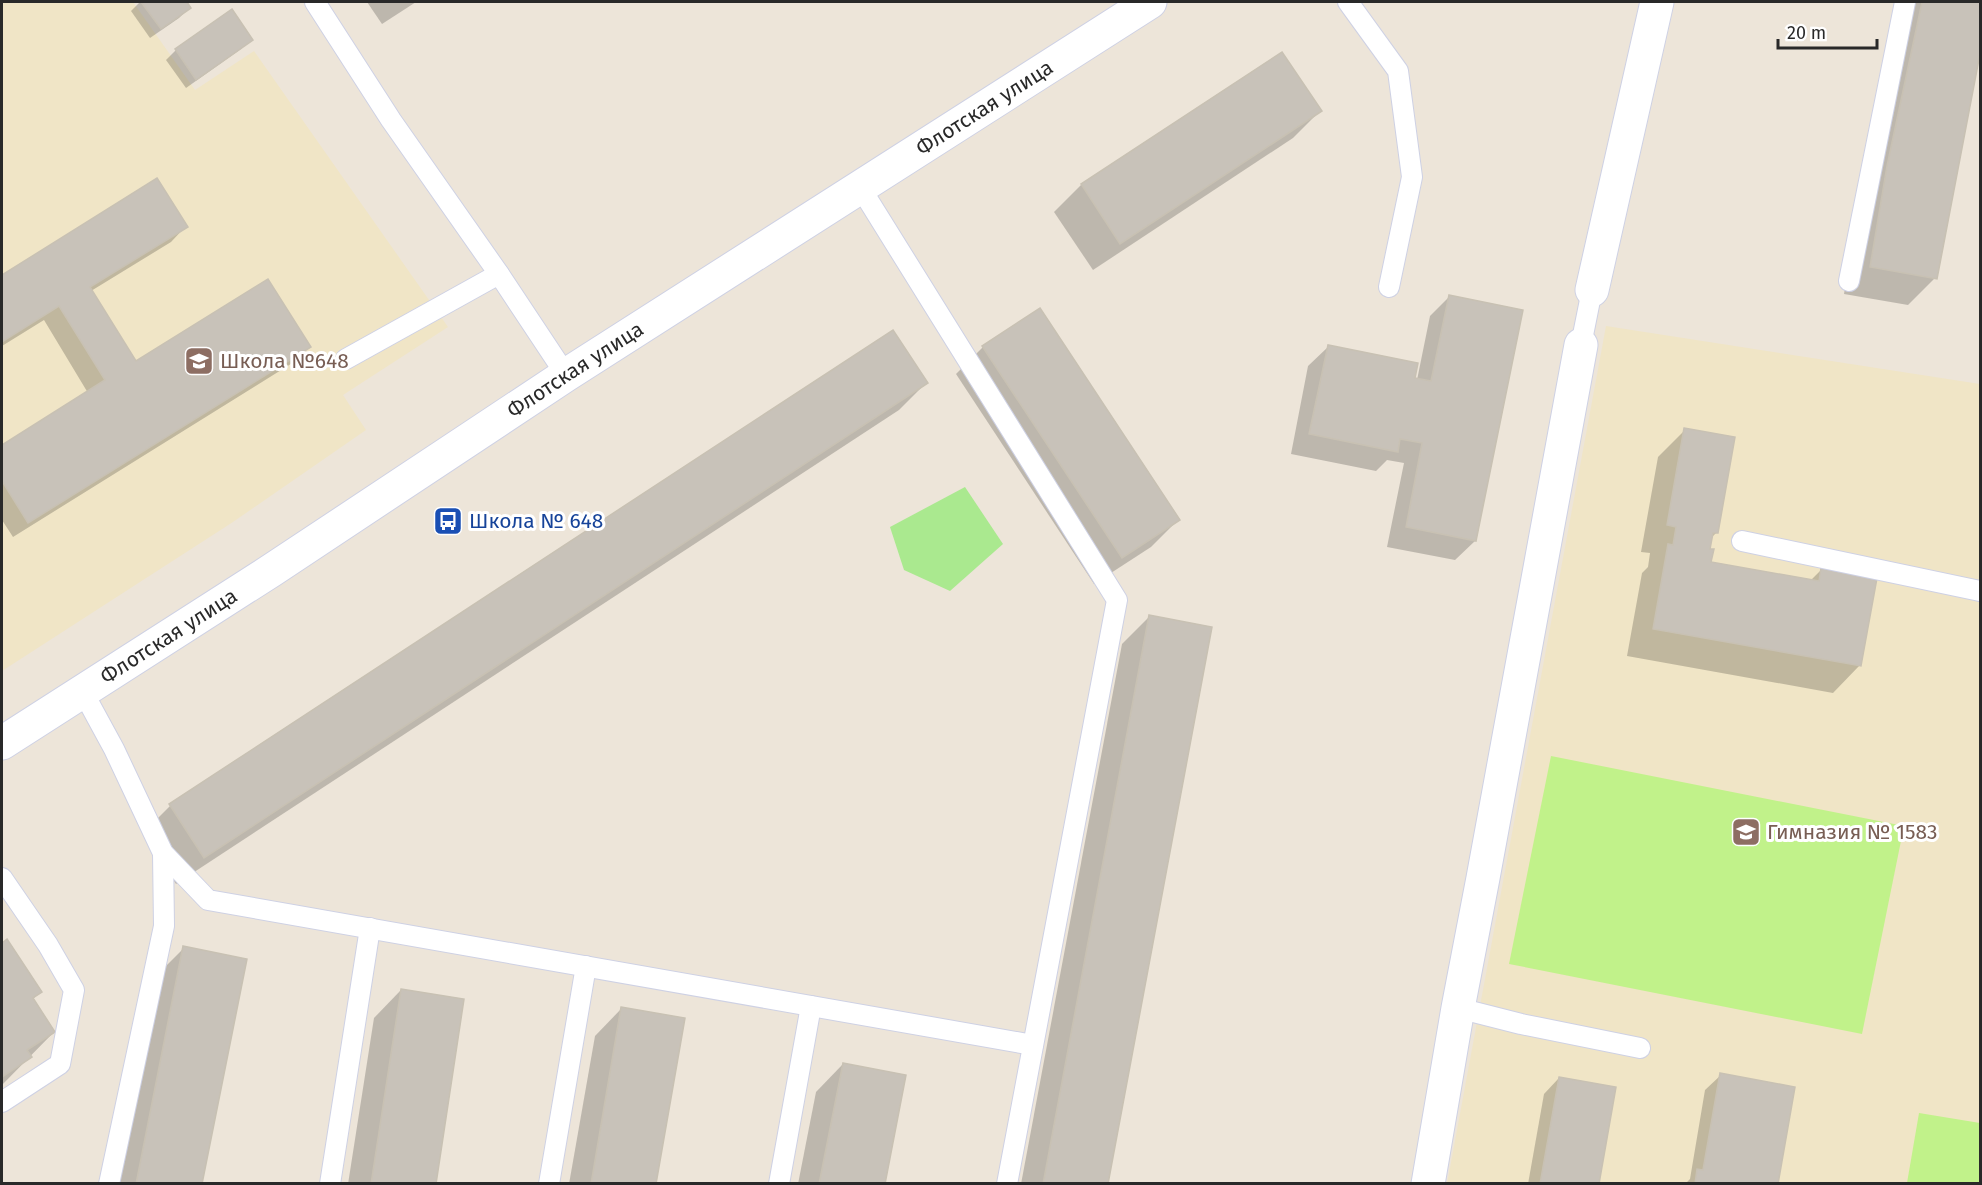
<svg xmlns="http://www.w3.org/2000/svg" width="1982" height="1185" font-family="'Fira Sans',sans-serif">
  <style>
    .education { fill: #f0e5c6 }
    .green { fill: #aae98f }
    .pitch { fill: #c1f28a }
    .shadow { fill: #0003 }
    .building { fill: #c8c2b9; stroke: #c8c1b3; stroke-width: 1.5 }
    .lines { fill: none; stroke-linecap: round; stroke-linejoin: round }
    .service-casing { stroke: #ced1e4; stroke-width: 22 }
    .minor-casing { stroke: #ced1e4; stroke-width: 35 }
    .secondary-casing { stroke: #ced1e4; stroke-width: 35 }
    .service { stroke: #fff; stroke-width: 20 }
    .minor { stroke: #fff; stroke-width: 33 }
    .secondary { stroke: #fff; stroke-width: 33 }
    .labels { text-anchor: middle; stroke-width: 6; stroke-linejoin: round; paint-order: stroke }
    .street-label { font-size: 21px; fill: #292929; stroke: #fff }
    .education-label { font-size: 21px; fill: #785e54; stroke: #fff; text-anchor: start }
    .transit-label { font-size: 21px; fill: #164399; stroke: #fff; text-anchor: start }
  </style>
  <rect width="100%" height="100%" fill="#ede5d9"/>
  <g class="education">
    <path d="M2 2H133L195 90 254 51 448 327 343 395 366 430 233 522 2 671Z"/>
    <path d="M1606 326 1980 384V1183L1447 1184Z"/>
  </g>
  <path class="green" d="M965 487 1003 544 950 591 904 570 890 527Z"/>
  <g class="pitch">
    <path d="M1551 756 1904 826 1862 1034 1509 964Z"/>
    <path d="M1919 1113 1980 1123V1183H1907Z"/>
  </g>
  <g class="shadow">
    <path d="M140 2H185L189 8 179 18 150 38 131 11Z"/>
    <path d="M367 2H416L382 24Z"/>
    <path d="M1901 2H1980V46L1935 278 1908 305 1844 294 1861 194Z"/>
    <path d="M251 39 241 49 186 88 166 60 176 50Z"/>
    <path d="M1282 54 1320 111 1293 138 1093 270 1054 212 1081 185Z"/>
    <path d="M157 180 186 226 171 242 91 291 135 363 309 347 294 362 13 537 2 520V446L88 393 44 320 2 346V277Z"/>
    <path d="M1449 297 1475 541 1455 560 1387 547 1404 463 1387 460 1376 471 1291 454 1308 366 1328 347 1417 380 1430 316Z"/>
    <path d="M1040 310 1178 520 1151 547 1094 584 956 374 983 347Z"/>
    <path d="M892 332 926 383 899 410 176 884 143 833 170 806Z"/>
    <path d="M1685 430 1717 532 1710 539 1709 563 1810 581 1822 569 1860 665 1833 693 1627 656 1642 573 1648 567 1650 553 1641 552 1658 457Z"/>
    <path d="M1149 617 1106 1184H1021L1122 644Z"/>
    <path d="M7 941 40 992 32 1000 54 1032 2 1085V945Z"/>
    <path d="M184 948 200 1184H115L157 975Z"/>
    <path d="M401 990 435 1184H348L374 1018Z"/>
    <path d="M622 1008 655 1184H569L595 1036Z"/>
    <path d="M843 1064 883 1184H798L816 1092Z"/>
    <path d="M1721 1075 1777 1184H1685L1690 1179 1705 1090Z"/>
    <path d="M1559 1078 1597 1184H1528L1544 1094Z"/>
  </g>
  <g class="building">
    <path d="M141 2H187L191 8 161 29Z"/>
    <path d="M1922 2H1980V54L1937 279 1870 267 1887 166Z"/>
    <path d="M232 9 253 40 196 80 175 49Z"/>
    <path d="M1282 52 1322 111 1120 244 1081 184Z"/>
    <path d="M157 178 188 227 90 287 136 361 268 279 311 347 28 523 2 481V445L105 380 59 306 2 342V275Z"/>
    <path d="M1449 295 1523 310 1476 541 1406 527 1422 443 1400 439 1398 452 1309 434 1328 345 1418 363 1415 378 1431 381Z"/>
    <path d="M1040 308 1180 520 1122 558 982 346Z"/>
    <path d="M893 330 928 383 204 858 169 804Z"/>
    <path d="M1684 428 1735 437 1718 533H1713L1710 549H1714L1711 562 1819 581 1821 568 1877 578 1861 666 1653 629 1668 544 1673 545 1676 527 1667 525Z"/>
    <path d="M1149 615 1212 627 1108 1184H1043Z"/>
    <path d="M7 939 42 992 33 998 55 1032 27 1050 32 1057 2 1077V943Z"/>
    <path d="M183 946 247 959 202 1184H136Z"/>
    <path d="M401 989 464 999 436 1184H371Z"/>
    <path d="M621 1007 685 1018 656 1184H591Z"/>
    <path d="M843 1063 906 1075 885 1184H819Z"/>
    <path d="M1720 1073 1795 1087 1778 1184H1695L1697 1169 1703 1170Z"/>
    <path d="M1559 1077 1616 1087 1599 1184H1540Z"/>
  </g>
  <g class="lines">
    <g class="service-casing">
      <g id="service">
        <path d="M315 2 391 120 499 274 566 375"/>
        <path d="M1348 2 1398 71 1412 177 1389 287"/>
        <path d="M860 187 1117 600 1007 1184"/>
        <path d="M1849 281 1905 2"/>
        <path d="M1581 345 1592 290"/>
        <path d="M346 359 499 274"/>
        <path d="M1742 541 1980 591"/>
        <path d="M83 692 114 749 163 853 208 900 1033 1045"/>
        <path d="M2 878 48 945 74 990 60 1064 2 1102"/>
        <path d="M1458 1008 1521 1024 1640 1048"/>
        <path d="M109 1184 164 926 163 853"/>
        <path d="M330 1184 370 928"/>
        <path d="M549 1184 586 966"/>
        <path d="M779 1184 811 1006"/>
      </g>
    </g>
    <g class="minor-casing">
      <g id="minor">
        <path d="M1592 290 1657 2"/>
        <path d="M1428 1184 1458 1008 1483 878 1581 345"/>
      </g>
    </g>
    <g class="secondary-casing">
      <g id="secondary">
        <path id="s1" d="M2 743 272 570 566 375 1150 2"/>
      </g>
    </g>
    <use href="#service" class="service"/>
    <use href="#minor" class="minor"/>
    <use href="#secondary" class="secondary"/>
  </g>
  <defs>
    <g id="school-square" transform="scale(1.5)"><rect x="-9" y="-9" width="18" height="18" rx="4" fill="#8d6e63" stroke="#fff"/><path d="M0-5L7-2L0 1L-7-2ZM-4 1L0 2.5L4 1V4Q0 6-4 4Z" fill="#fff"/></g>
    <g id="bus-square" transform="scale(1.5)"><rect x="-9" y="-9" width="18" height="18" rx="4" fill="#1a4fb4" stroke="#fff"/><path d="M-5-6H5V4H4V6H2V4H-2V6H-4V4H-5ZM-3.5-4V0h7V-4ZM-3.5 1.2v1.5H-2V1.2ZM2 1.2v1.5H3.5V1.2Z" fill="#fff"/></g>
  </defs>
  <g fill-rule="evenodd">
    <use href="#school-square" x="199" y="361"/>
    <use href="#bus-square" x="448" y="521"/>
    <use href="#school-square" x="1746" y="832"/>
  </g>
  <g class="labels">
    <g class="street-label">
      <text dy="7" stroke="none"><textPath href="#s1" startOffset="1170">Флотская улица</textPath></text>
      <text dy="7" stroke="none"><textPath href="#s1" startOffset="684">Флотская улица</textPath></text>
      <text dy="7" stroke="none"><textPath href="#s1" startOffset="198">Флотская улица</textPath></text>
    </g>
    <g class="education-label">
      <text x="220" y="368">Школа №648</text>
      <text x="1767" y="839">Гимназия № 1583</text>
    </g>
    <g class="transit-label">
      <text x="469" y="528">Школа № 648</text>
    </g>
  </g>
  <rect width="1982" height="1185" fill="none" stroke="#292929" stroke-width="6"/>
  <path d="M1778 39v9h99v-9" fill="none" stroke="#292929" stroke-width="3"/>
  <text x="1787" y="39" font-size="18" fill="#292929" stroke="#ffffff" stroke-width="4.5" paint-order="stroke">20 m</text>
</svg>
